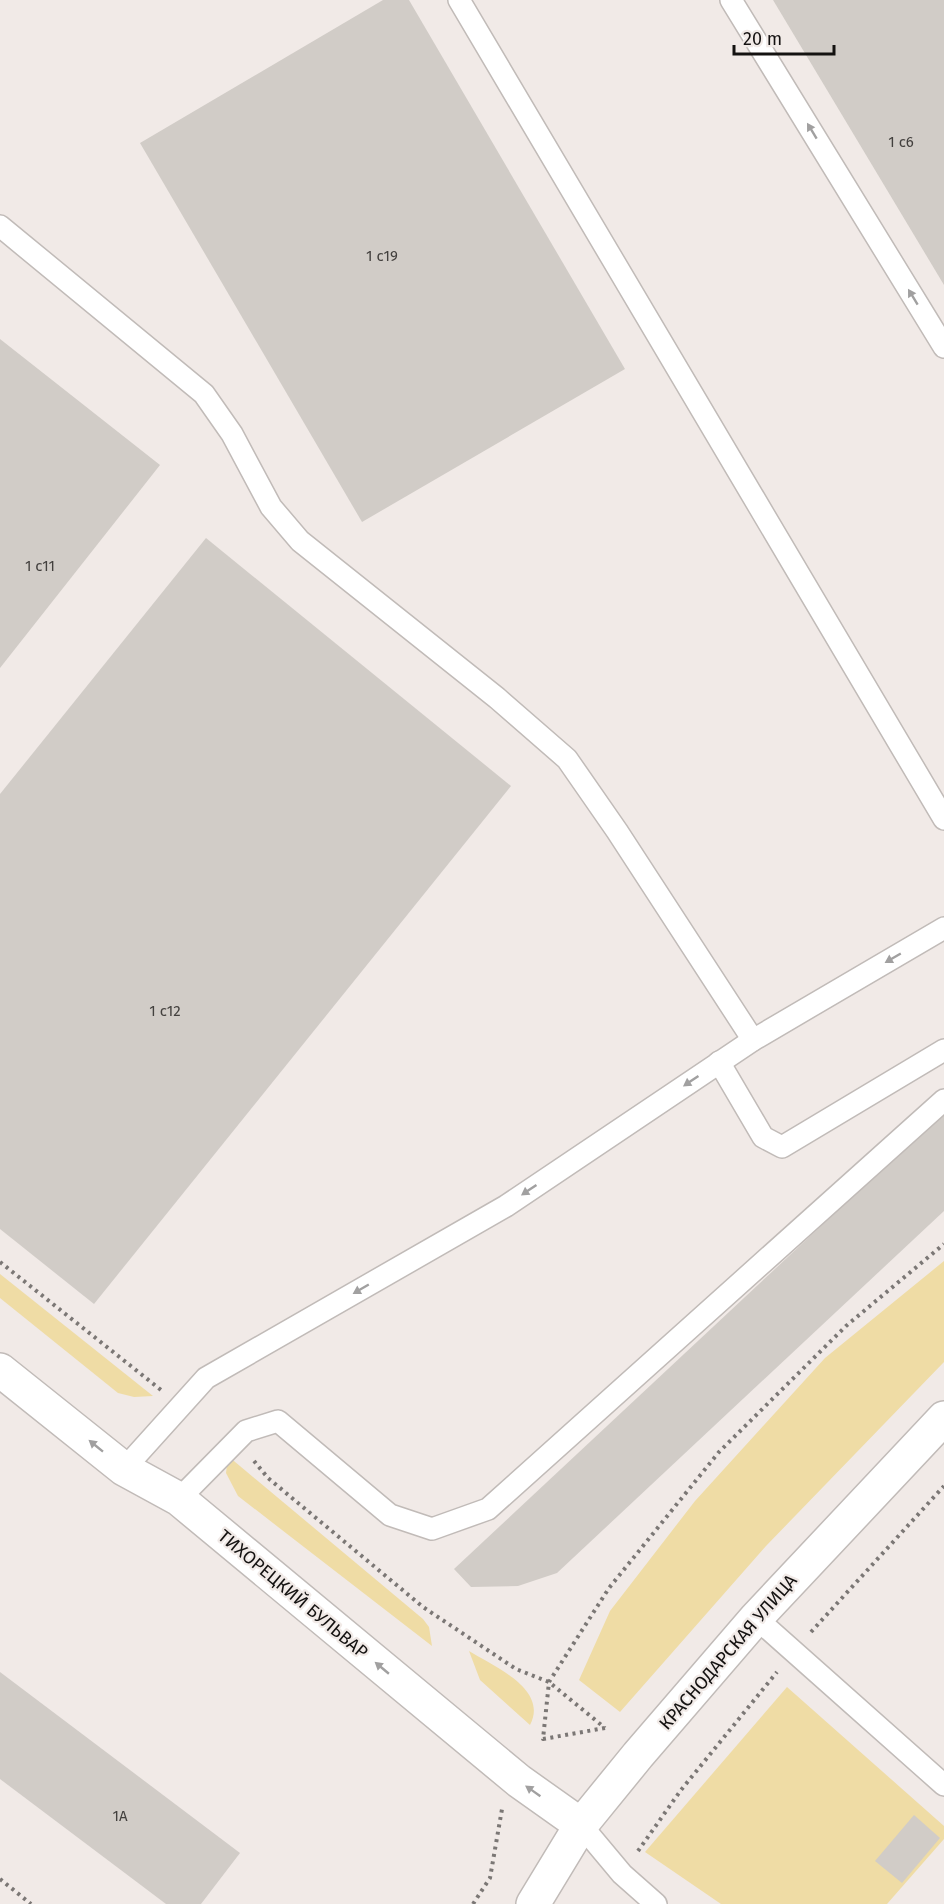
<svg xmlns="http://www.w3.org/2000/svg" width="944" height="1904" font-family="'Fira Sans',sans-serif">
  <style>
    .green { fill: #efdca5 }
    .building { fill: #d1ccc7 }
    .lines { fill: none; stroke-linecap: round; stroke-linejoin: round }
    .service-casing { stroke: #c1bbb8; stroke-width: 24 }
    .tertiary-casing { stroke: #c1bbb8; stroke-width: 36 }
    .path { stroke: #7b7775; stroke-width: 4; stroke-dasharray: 3 4.5; stroke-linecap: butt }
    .service { stroke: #fff; stroke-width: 21 }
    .tertiary { stroke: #fff; stroke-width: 33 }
    .oneway { fill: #a1a0a0 }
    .labels { text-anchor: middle; stroke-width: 4.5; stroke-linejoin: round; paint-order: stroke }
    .number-label { font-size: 15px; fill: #43403e }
    .street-label { font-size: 18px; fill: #141211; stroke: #f1eae7 }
  </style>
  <rect width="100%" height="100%" fill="#f1eae7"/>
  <g class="green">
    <path d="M944 1261V1362L766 1546 620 1712 579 1680 610 1611 695 1501 825 1358Z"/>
    <path d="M0 1274 153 1396 134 1397 118 1393 0 1298Z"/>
    <path d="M228 1456 423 1619 429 1627 432 1646 238 1496 226 1473Z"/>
    <path d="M469 1651C493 1666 549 1689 530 1725L480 1680Z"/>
    <path d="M787 1687 944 1826V1839L887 1904H721L645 1852Z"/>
  </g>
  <g class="building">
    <path d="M383 0H409L625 369 362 522 140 143Z"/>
    <path d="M773 0H944V285Z"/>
    <path d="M0 339 160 465 0 668Z"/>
    <path d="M206 538 511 786 94 1304 0 1229V794Z"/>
    <path d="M944 1111V1211L557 1573 518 1586 471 1587 454 1569Z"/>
    <path d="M0 1672 240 1853 201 1904H166L0 1779Z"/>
    <path d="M914 1815 940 1838 902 1883 875 1861Z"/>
  </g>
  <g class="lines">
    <g class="service-casing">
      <g id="service">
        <path d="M459 0 944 819"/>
        <path d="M731 0 944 347"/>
        <path d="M0 226 204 394 232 434 271 507 300 541 497 698 567 759 617 831 753 1040"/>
        <path d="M719 1062 763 1137 782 1147 944 1050"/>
        <path d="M124 1469 206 1378 506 1206 753 1040 944 928"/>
        <path d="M179 1499 246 1431 278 1421 390 1515 432 1529 488 1509 944 1100"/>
        <path d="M756 1618 944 1785"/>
        <path d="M581 1825 622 1874 656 1904"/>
      </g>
    </g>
    <g class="tertiary-casing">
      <g id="tertiary">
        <path d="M0 1370 124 1469 179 1499 519 1781 581 1825"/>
        <path d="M533 1904 581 1825 638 1755 756 1618 944 1418"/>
      </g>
    </g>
    <g class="path">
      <path d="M0 1262 161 1390"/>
      <path d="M254 1461 268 1478 423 1607 516 1669 549 1682 605 1728"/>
      <path d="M811 1632 944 1486"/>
      <path d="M605 1728 543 1739 549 1682 609 1588 719 1452 846 1326 944 1244"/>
      <path d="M638 1851 681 1790 777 1672"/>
      <path d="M0 1879 31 1904"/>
      <path d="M473 1904 490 1878 502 1809"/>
    </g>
    <use href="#service" class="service"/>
    <use href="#tertiary" class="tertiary"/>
  </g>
  <defs><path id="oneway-solid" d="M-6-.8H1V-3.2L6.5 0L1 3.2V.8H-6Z" transform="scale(1.5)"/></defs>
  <g class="oneway">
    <use href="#oneway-solid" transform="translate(812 131) rotate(-121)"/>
    <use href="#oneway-solid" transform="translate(913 297) rotate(-121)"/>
    <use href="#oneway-solid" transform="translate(893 958) rotate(150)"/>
    <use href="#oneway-solid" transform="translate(691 1081) rotate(146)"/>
    <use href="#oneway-solid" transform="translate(529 1190) rotate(146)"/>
    <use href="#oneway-solid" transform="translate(361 1289) rotate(150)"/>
    <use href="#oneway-solid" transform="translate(96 1446) rotate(-141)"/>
    <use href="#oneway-solid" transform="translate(382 1668) rotate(-140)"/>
    <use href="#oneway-solid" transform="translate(533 1791) rotate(-145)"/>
  </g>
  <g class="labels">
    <g class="number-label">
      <text x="901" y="147">1 с6</text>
      <text x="382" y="261">1 с19</text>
      <text x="40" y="571">1 с11</text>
      <text x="165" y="1016">1 с12</text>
      <text x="120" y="1821">1А</text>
    </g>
    <g class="street-label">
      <text transform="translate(293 1594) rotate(40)" y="6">ТИХОРЕЦКИЙ БУЛЬВАР</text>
      <text transform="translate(728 1652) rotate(-49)" y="6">КРАСНОДАРСКАЯ УЛИЦА</text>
    </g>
  </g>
  <path d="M734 45v9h100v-9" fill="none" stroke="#141211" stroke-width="3"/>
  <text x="743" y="45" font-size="18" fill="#141211" stroke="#f1eae7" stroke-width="4.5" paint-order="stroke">20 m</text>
</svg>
